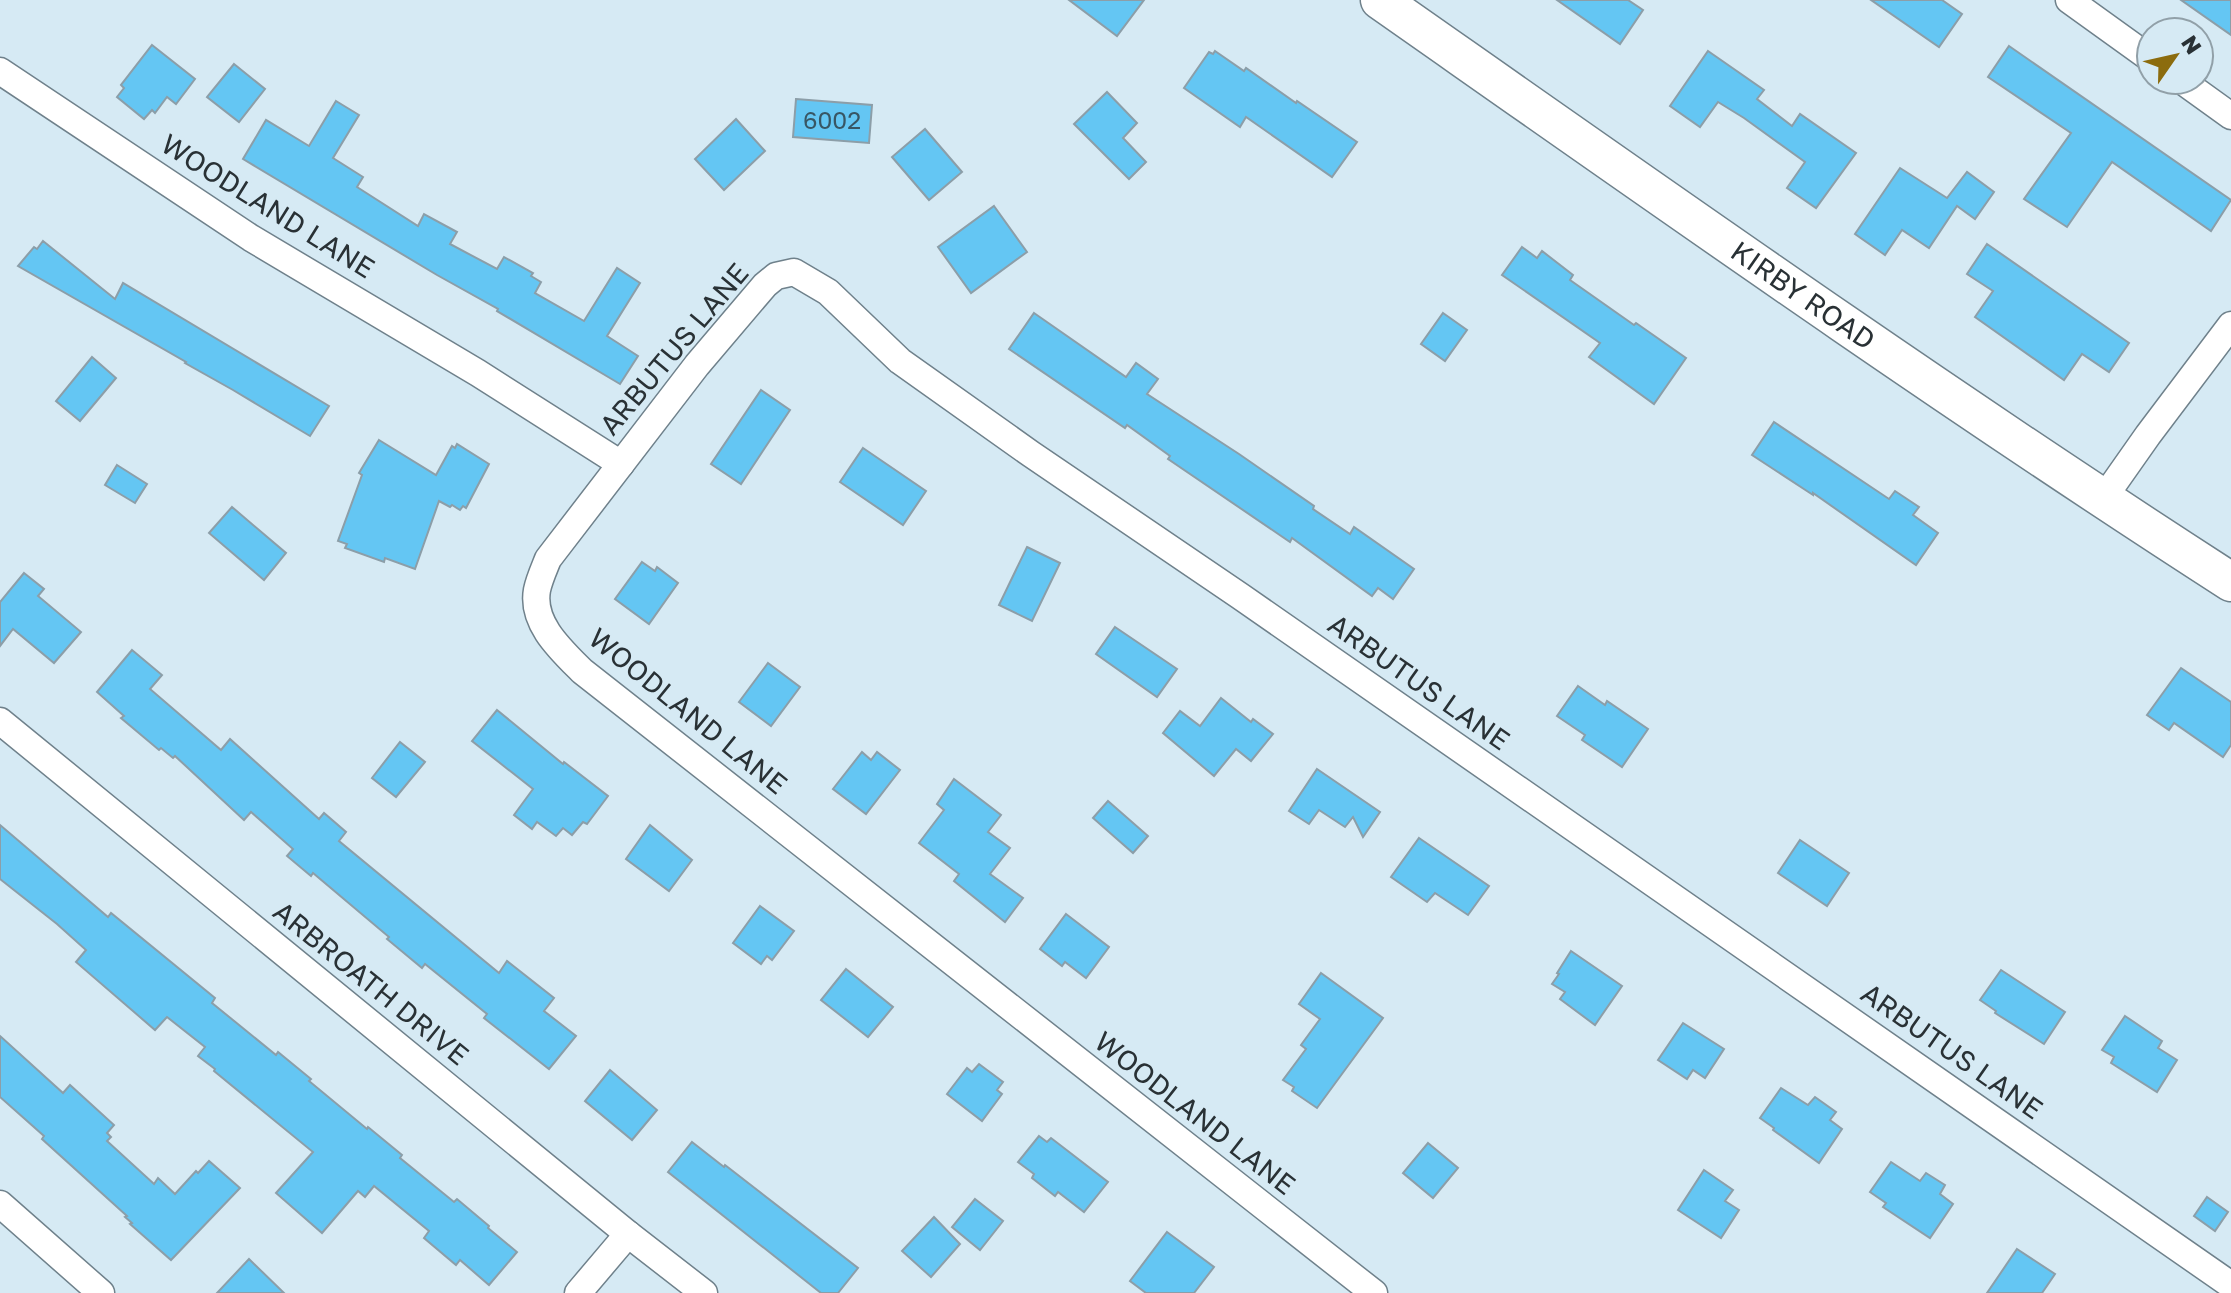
<svg xmlns="http://www.w3.org/2000/svg" width="2231" height="1293" font-family="'Golos Text',sans-serif">
  <style>
    .building { fill: #64c6f3; stroke: #8c9ea8; stroke-width: 2 }
    .lines { fill: none; stroke-linecap: round; stroke-linejoin: round }
    .street-casing { stroke: #6f818b; stroke-width: 29 }
    .secondary-casing { stroke: #6f818b; stroke-width: 41 }
    .street { stroke: #fff; stroke-width: 26 }
    .secondary { stroke: #fff; stroke-width: 38 }
    .labels { text-anchor: middle; stroke-width: 6; stroke-linejoin: round; paint-order: stroke }
    .number-label { font-size: 24px; fill: #385664 }
    .street-label { font-size: 28px; fill: #293135; stroke: #d6eaf4 }
  </style>
  <rect width="100%" height="100%" fill="#d6eaf4"/>
  <g class="building">
    <path d="M1069 0H1144L1117 36Z"/>
    <path d="M1557 0H1628L1643 10 1620 44Z"/>
    <path d="M1871 0H1942L1962 14 1939 47Z"/>
    <path d="M2181 0H2231V35Z"/>
    <path d="M152 45 195 79 176 104 167 97 155 113 152 110 144 119 117 97 124 88 121 85Z"/>
    <path d="M2009 46 2231 200 2211 231 2112 162 2067 227 2024 199 2071 133 1988 77Z"/>
    <path d="M1215 51 1244 71 1246 68 1296 103 1297 101 1357 142 1332 177 1246 117 1240 127 1184 88 1209 52 1213 54Z"/>
    <path d="M1708 51 1764 90 1757 99 1792 126 1800 114 1856 153 1816 208 1787 188 1805 162 1744 118 1718 102 1700 127 1670 106Z"/>
    <path d="M234 64 265 89 239 122 207 97Z"/>
    <path d="M1107 92 1137 123 1123 138 1146 162 1129 179 1074 124Z"/>
    <path d="M796 99 872 105 869 143 793 137Z"/>
    <path d="M336 101 359 115 333 158 363 177 357 187 418 226 424 214 457 232 450 244 497 269 504 257 533 273 531 276 541 282 535 293 584 321 617 268 640 283 607 336 638 356 620 384 497 311 498 309 437 275 243 159 266 120 309 146Z"/>
    <path d="M736 119 765 151 724 190 695 159Z"/>
    <path d="M925 129 962 172 929 200 892 157Z"/>
    <path d="M1900 168 1947 198 1967 172 1994 192 1975 219 1957 206 1929 248 1902 230 1885 255 1855 234Z"/>
    <path d="M994 206 1027 252 971 293 938 247Z"/>
    <path d="M43 241 115 299 123 283 329 406 310 436 233 390 185 363 186 362 18 266 34 247 37 249Z"/>
    <path d="M1987 244 2129 343 2109 372 2082 354 2064 380 1975 317 1993 291 1967 274Z"/>
    <path d="M1522 247 1537 258 1542 251 1573 275 1570 280 1634 325 1636 323 1686 358 1654 404 1589 357 1600 343 1502 275Z"/>
    <path d="M1034 313 1126 377 1136 363 1158 379 1147 394 1239 454 1314 506 1313 509 1350 534 1354 527 1414 569 1393 599 1378 588 1372 596 1292 538 1290 542 1168 459 1170 456 1127 425 1125 428 1009 349Z"/>
    <path d="M1443 313 1467 330 1445 361 1421 344Z"/>
    <path d="M92 357 116 378 80 421 56 401Z"/>
    <path d="M761 390 790 410 741 484 711 464Z"/>
    <path d="M1774 422 1889 499 1895 491 1919 507 1913 515 1938 533 1916 565 1813 493V495L1752 455Z"/>
    <path d="M379 440 436 475 452 446 455 448 457 444 489 464 466 508 463 506 460 510 452 505 450 507 439 501 415 569 385 558 384 562 345 548 347 544 338 541 362 475 359 473Z"/>
    <path d="M863 448 926 491 903 525 840 482Z"/>
    <path d="M117 465 147 484 135 503 105 485Z"/>
    <path d="M232 507 286 553 264 580 209 533Z"/>
    <path d="M1027 547 1060 563 1032 621 999 605Z"/>
    <path d="M642 562 655 571 657 567 678 583 649 624 615 599Z"/>
    <path d="M24 573 44 589 38 596 81 632 54 663 13 629 0 646V602Z"/>
    <path d="M1115 627 1177 669 1157 697 1096 654Z"/>
    <path d="M132 650 162 675 150 689 221 750 230 739 319 819 324 813 346 832 339 841 499 973 507 961 554 998 544 1011 576 1036 549 1069 484 1018 487 1014 425 964 422 968 387 939 389 937 313 873 311 876 287 856 293 849 251 812 244 820 175 756 173 758 161 748 159 750 121 718 124 716 97 692Z"/>
    <path d="M768 663 800 687 771 726 739 702Z"/>
    <path d="M2181 668 2231 702V745L2223 757 2174 723 2169 730 2147 715Z"/>
    <path d="M1578 686 1605 705 1607 701 1648 729 1622 767 1582 740 1585 735 1557 716Z"/>
    <path d="M1221 698 1251 722 1253 719 1273 734 1251 761 1236 749 1214 776 1163 733 1180 711 1200 726Z"/>
    <path d="M497 710 563 764 564 762 608 796 587 824 583 822 572 835 563 828 556 836 537 822 532 829 514 815 533 789 472 741Z"/>
    <path d="M400 742 425 762 396 797 372 778Z"/>
    <path d="M862 752 871 760 877 752 900 770 866 814 833 789Z"/>
    <path d="M1317 769 1380 812 1363 837 1353 817 1345 827 1319 810 1309 824 1289 811Z"/>
    <path d="M954 779 1001 815 988 832 1010 848 990 874 1023 898 1005 922 954 881 959 874 919 843 944 810 937 804Z"/>
    <path d="M1108 801 1148 836 1133 853 1093 818Z"/>
    <path d="M0 825 108 917 111 913 215 998 212 1003 276 1055 278 1052 311 1079 309 1081 367 1129 368 1127 402 1155 400 1158 454 1202 457 1199 489 1226 488 1228 517 1252 489 1285 460 1260 456 1265 424 1238 429 1231 374 1186 365 1197 358 1191 322 1233 276 1193 313 1152 214 1071 215 1069 198 1056 205 1047 167 1017 155 1030 76 962 86 950 57 924 0 879Z"/>
    <path d="M650 825 692 860 669 891 626 859Z"/>
    <path d="M1419 838 1489 886 1468 915 1435 893 1427 902 1391 877Z"/>
    <path d="M1800 840 1849 873 1827 906 1778 873Z"/>
    <path d="M760 906 794 931 772 960 767 956 761 964 733 943Z"/>
    <path d="M1066 914 1109 947 1086 978 1065 962 1062 966 1040 949Z"/>
    <path d="M1571 951 1622 986 1595 1025 1560 999 1565 992 1552 984 1559 974 1557 973Z"/>
    <path d="M846 969 893 1007 868 1037 821 1000Z"/>
    <path d="M2001 970 2065 1012 2044 1044 1995 1013 1996 1011 1980 1000Z"/>
    <path d="M1321 973 1383 1018 1317 1108 1292 1091 1294 1087 1283 1080 1306 1049 1301 1045 1320 1019 1299 1004Z"/>
    <path d="M2125 1016 2162 1041 2158 1048 2177 1060 2157 1092 2111 1063 2114 1057 2102 1050Z"/>
    <path d="M1683 1023 1724 1049 1705 1078 1693 1070 1687 1079 1658 1060Z"/>
    <path d="M0 1036 63 1093 70 1085 114 1125 107 1133 111 1137 107 1141 154 1184 158 1178 175 1194 196 1171 198 1173 209 1161 240 1188 171 1260 130 1224 132 1223 125 1217 127 1216 42 1139 44 1136 0 1097Z"/>
    <path d="M979 1064 1003 1082 997 1090 1002 1094 982 1121 947 1094 967 1068 972 1072Z"/>
    <path d="M610 1070 657 1110 632 1140 585 1101Z"/>
    <path d="M1781 1088 1808 1105 1815 1097 1836 1112 1830 1120 1842 1129 1819 1163 1773 1130 1774 1128 1760 1118Z"/>
    <path d="M1039 1136 1047 1142 1051 1138 1108 1182 1084 1212 1058 1192 1055 1196 1032 1178 1034 1174 1018 1162Z"/>
    <path d="M692 1142 724 1167 725 1165 858 1268 838 1293H821L668 1172Z"/>
    <path d="M1428 1143 1458 1168 1433 1198 1403 1173Z"/>
    <path d="M1891 1162 1920 1181 1926 1173 1945 1185 1940 1194 1953 1204 1930 1238 1883 1207 1886 1203 1870 1192Z"/>
    <path d="M1704 1170 1733 1190 1725 1201 1739 1210 1721 1238 1678 1210Z"/>
    <path d="M2207 1197 2228 1212 2215 1231 2194 1216Z"/>
    <path d="M975 1199 1003 1221 980 1250 952 1227Z"/>
    <path d="M934 1217 960 1244 931 1277 902 1251Z"/>
    <path d="M1167 1232 1214 1267 1194 1293H1146L1130 1281Z"/>
    <path d="M2017 1249 2055 1274 2042 1293H1987Z"/>
    <path d="M249 1259 284 1293H217Z"/>
  </g>
  <g class="lines">
    <g class="street-casing">
      <g id="street">
        <path d="M2069 0 2151 59"/>
        <path d="M0 71 251 238 478 373 621 464"/>
        <path d="M2181 80 2231 116"/>
        <path d="M2103 499 2148 435 2231 325"/>
        <path d="M0 721 628 1234 704 1293"/>
        <path d="M0 1204 101 1293"/>
        <path d="M578 1293 628 1234"/>
        <path d="M1374 1293 582 671C561 650 531 623 537 590 539 580 544 569 548 559L697 365 765 285 776 276 794 272 828 292 900 361 1031 454 1240 596 2231 1285"/>
      </g>
    </g>
    <g class="secondary-casing">
      <g id="secondary">
        <path id="s1" d="M1380 0C1661 197 1942 396 2231 582"/>
      </g>
    </g>
    <use href="#street" class="street"/>
    <use href="#secondary" class="secondary"/>
  </g>
  <g class="labels">
    <g class="number-label">
      <text x="832" y="129">6002</text>
    </g>
    <g class="street-label">
      <text transform="translate(268 206) rotate(32)" y="10">WOODLAND LANE</text>
      <text dy="10" stroke="none"><textPath href="#s1" startOffset="516">KIRBY ROAD</textPath></text>
      <text transform="translate(674 349) rotate(-50)" y="10">ARBUTUS LANE</text>
      <text transform="translate(1419 682) rotate(35)" y="10">ARBUTUS LANE</text>
      <text transform="translate(688 711) rotate(39)" y="10">WOODLAND LANE</text>
      <text transform="translate(371 983) rotate(39)" y="10">ARBROATH DRIVE</text>
      <text transform="translate(1952 1051) rotate(35)" y="10">ARBUTUS LANE</text>
      <text transform="translate(1195 1113) rotate(38)" y="10">WOODLAND LANE</text>
    </g>
  </g>
  <g transform="translate(2175 56) rotate(56)"><circle r="38" fill="#d6eaf4" stroke="#91a0a8" stroke-width="2"/>
  <path d="M0-6L14 30L0 20L-14 30Z" fill="#8c6c0e"/>
  <text y="-12" font-size="22" font-weight="bold" text-anchor="middle" fill="#293135">N</text>
  </g>
</svg>
